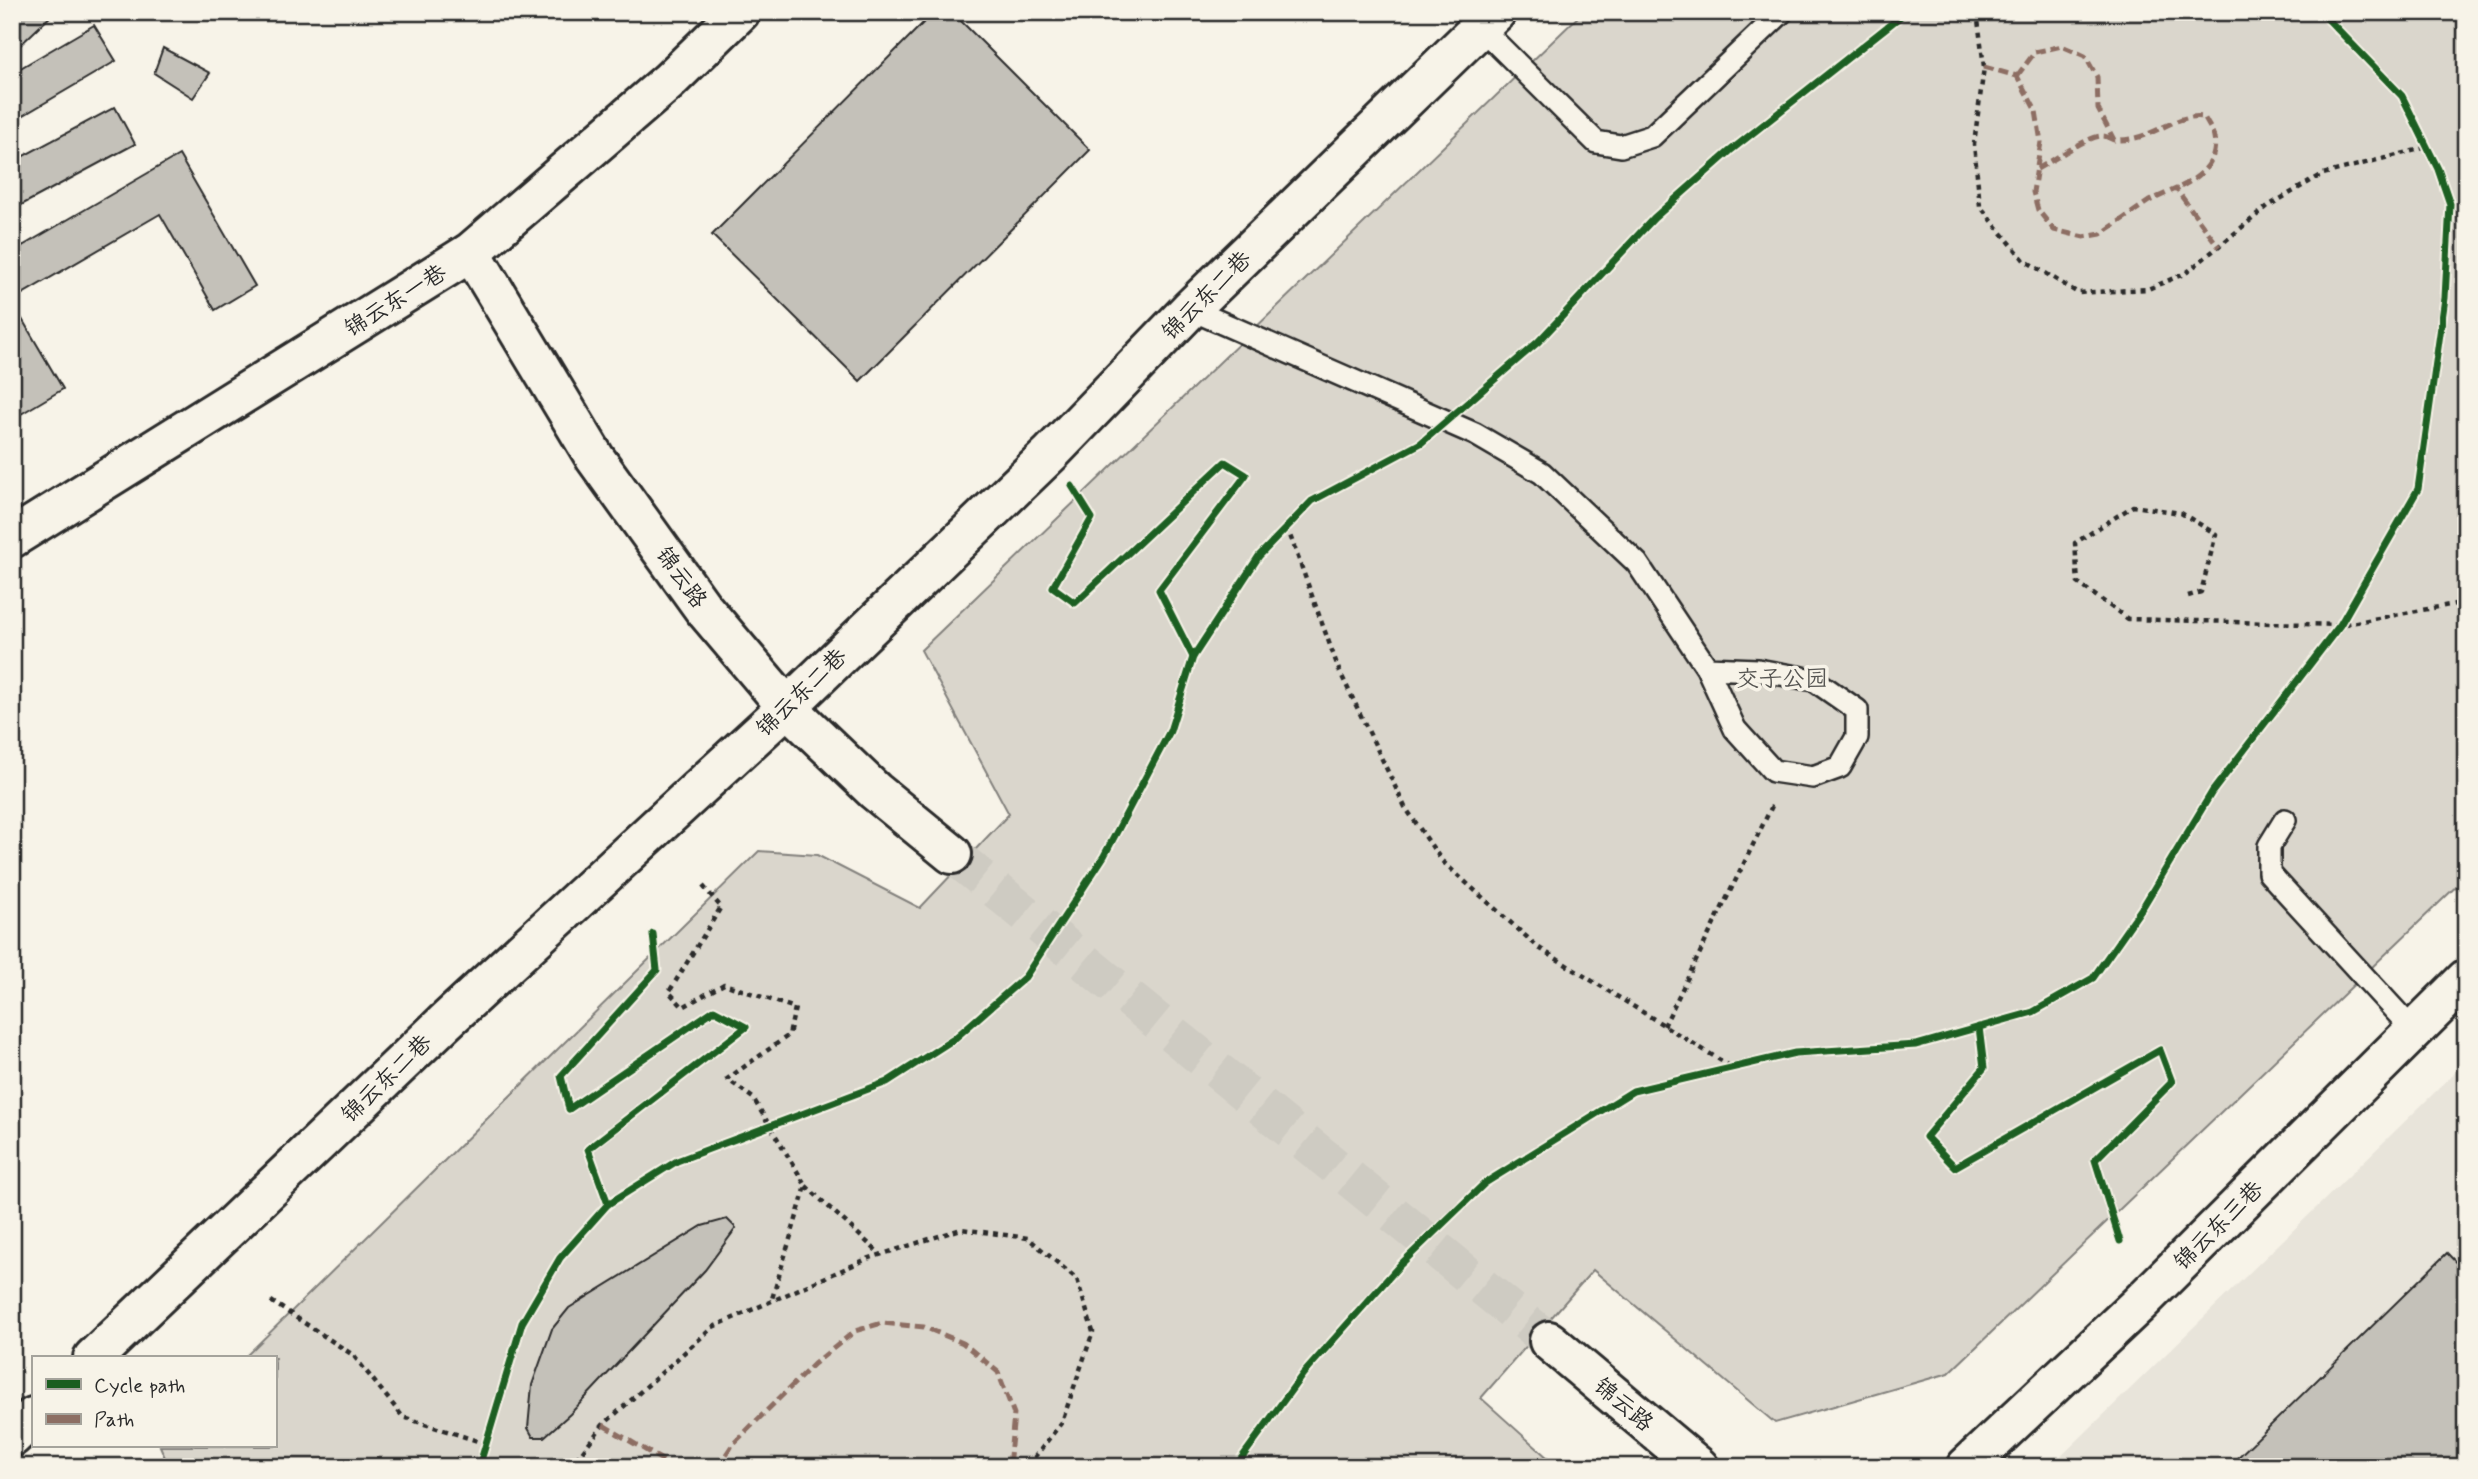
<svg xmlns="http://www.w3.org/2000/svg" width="2478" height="1479" font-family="Mynerve,'LXGW WenKai TC',sans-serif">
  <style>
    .built { fill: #e8e4da }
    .green { fill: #dad6cc; stroke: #82807c; stroke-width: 2 }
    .building { fill: #c4c1b9; stroke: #2b2b2b; stroke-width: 2 }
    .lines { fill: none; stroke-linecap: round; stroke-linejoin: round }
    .street-tunnel { stroke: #cecbc2; stroke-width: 38; stroke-dasharray: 38 19; stroke-linecap: butt }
    .lane-casing { stroke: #2b2b2b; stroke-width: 26 }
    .street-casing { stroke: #2b2b2b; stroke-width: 44 }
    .path { stroke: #2b2b2b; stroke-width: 4.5; stroke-dasharray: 5 5; stroke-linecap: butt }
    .lane { stroke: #f7f3e8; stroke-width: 21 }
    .street { stroke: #f7f3e8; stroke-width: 38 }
    .quiet { stroke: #8d6e63; stroke-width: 5; stroke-dasharray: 10 5; stroke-linecap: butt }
    .cycleway-casing { stroke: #f7f3e8; stroke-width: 11 }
    .cycleway { stroke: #1b5e20; stroke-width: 7 }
    .labels { text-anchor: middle; stroke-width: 7; stroke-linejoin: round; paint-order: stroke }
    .street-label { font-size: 23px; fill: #2b2b2b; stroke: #f7f3e8 }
    .park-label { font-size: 23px; fill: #575653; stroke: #f7f3e8 }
  </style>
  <rect width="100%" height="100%" fill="#f7f3e8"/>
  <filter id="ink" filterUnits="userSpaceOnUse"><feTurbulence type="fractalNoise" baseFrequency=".0143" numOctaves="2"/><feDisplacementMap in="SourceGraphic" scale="14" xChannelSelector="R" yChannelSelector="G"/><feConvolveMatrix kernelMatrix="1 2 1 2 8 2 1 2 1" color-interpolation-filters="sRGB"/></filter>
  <g filter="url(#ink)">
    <path class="built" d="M2466 1062V1467H2050Z"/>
    <path class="green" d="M1583 12H2466V877L1949 1373 1775 1423 1593 1270 1481 1398 1558 1467H169L160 1446H275V1358H244L759 851 817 855 920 908 1009 814 921 650Z"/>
    <g class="building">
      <path d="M12 12H55L14 51Z"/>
      <path d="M934 12H952L1090 150 860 381 712 235Z"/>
      <path d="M94 25 116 61 12 122V73Z"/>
      <path d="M163 48 210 73 193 98 154 73Z"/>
      <path d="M115 107 135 144 12 210V162Z"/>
      <path d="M179 155 255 286 215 310 160 214 12 300V252Z"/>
      <path d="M12 302 63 389 21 414 12 399Z"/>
      <path d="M727 1219 736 1228 705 1270 570 1414 544 1437H533L528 1428 532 1385 552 1329 569 1308 702 1226Z"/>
      <path d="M2447 1253 2466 1273V1467H2228Z"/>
    </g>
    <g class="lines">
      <path class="street-tunnel" d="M952 854 1549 1341"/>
      <g class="lane-casing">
        <g id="lane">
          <path d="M1481 28 1596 142 1621 146 1652 136 1782 12"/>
          <path d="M1190 309 1475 434 1542 473 1637 563 1707 668 1735 729 1773 771 1813 777 1840 767 1857 737V710L1814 680 1758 670 1707 668"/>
          <path d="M2285 820 2269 846V873L2413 1030"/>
        </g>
      </g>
      <g class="street-casing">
        <g id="street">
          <path d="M471 252 595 458 703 608 787 707 875 791 952 854"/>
          <path d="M12 538 471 252 668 82 740 12"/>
          <path d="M1549 1341 1699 1467"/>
          <path d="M93 1358 445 1022 787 707 1051 453 1190 309 1496 12"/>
          <path d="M12 1437 33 1417"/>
          <path d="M1966 1467 2139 1304 2466 979"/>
        </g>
      </g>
      <g class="path">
        <path d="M1977 12 1984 67 1974 144 1980 206 2024 260 2078 293 2148 289 2186 273 2268 206 2323 174 2428 147"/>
        <path d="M1287 527 1339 670 1405 807 1442 861 1539 948 1733 1068"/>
        <path d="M2188 596 2201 592 2216 534 2181 513 2133 506 2075 543 2078 583 2128 619 2340 625 2466 602"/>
        <path d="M703 886 721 907 669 992 683 1007 724 984 795 1008 789 1035 727 1079 753 1098 806 1186 771 1302"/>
        <path d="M1664 1026 1773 804"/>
        <path d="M806 1186 880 1254"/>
        <path d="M271 1301 353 1355 403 1417 484 1443"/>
        <path d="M479 1466 483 1467"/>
        <path d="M570 1467 603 1425 713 1327 867 1259 961 1229 1028 1238 1077 1279 1093 1332 1062 1422 1027 1467"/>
      </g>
      <use href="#lane" class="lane"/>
      <use href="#street" class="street"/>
      <g class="quiet">
        <path d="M1984 67 2017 76 2036 111 2041 142 2033 192 2038 210 2054 230 2084 237 2101 234 2149 201 2176 189 2219 247"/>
        <path d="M2017 76 2035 52 2062 46 2085 56 2097 77 2098 109 2114 140C2153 142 2172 113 2204 117 2207 123 2213 131 2214 138 2219 164 2196 180 2176 189"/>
        <path d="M2037 169C2051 162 2091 134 2103 136 2107 136 2110 139 2114 140"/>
        <path d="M603 1425 674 1467"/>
        <path d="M718 1467 733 1444 814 1364 855 1331 882 1323 924 1327 963 1343 998 1372 1014 1414 1009 1467"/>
      </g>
      <g class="cycleway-casing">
        <g id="cycleway">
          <path d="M1072 486 1092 518 1053 587 1075 603 1225 462 1246 475 1159 590 1193 657"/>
          <path d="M1979 1027 1984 1068 1926 1137 1955 1167 2160 1050 2172 1082 2095 1160 2120 1241"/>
          <path d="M608 1204 588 1149 746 1027 714 1010 569 1109 561 1076 657 970 653 934"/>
          <path d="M479 1467 522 1323 560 1258 608 1204 677 1161 887 1082 954 1039 1025 977 1104 856 1170 731 1193 657 1259 556 1312 501 1421 443 1538 342 1654 218 1730 151 1906 12"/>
          <path d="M1235 1467 1303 1374 1400 1265 1485 1183 1633 1091 1795 1053 1916 1045 2033 1012 2093 978 2144 905 2212 792 2340 625 2418 489 2445 298 2450 204 2438 169 2402 96 2321 12"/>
        </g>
      </g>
      <use href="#cycleway" class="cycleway"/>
    </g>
  </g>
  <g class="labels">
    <g class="street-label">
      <text transform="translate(1206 295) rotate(-45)" y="8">锦云东二巷</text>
      <text transform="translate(395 300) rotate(-32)" y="8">锦云东一巷</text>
      <text transform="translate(682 577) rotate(54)" y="8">锦云路</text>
      <text transform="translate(801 692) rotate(-44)" y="8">锦云东二巷</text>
      <text transform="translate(386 1078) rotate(-44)" y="8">锦云东二巷</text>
      <text transform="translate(2218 1225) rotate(-45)" y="8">锦云东三巷</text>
      <text transform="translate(1624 1404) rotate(40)" y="8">锦云路</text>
    </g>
    <g class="park-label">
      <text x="1782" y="686">交子公园</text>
    </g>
  </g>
  <rect width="2478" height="1479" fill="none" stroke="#f7f3e8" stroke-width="42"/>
  <rect x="21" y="21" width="2436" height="1437" fill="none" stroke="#2b2b2b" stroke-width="2.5" filter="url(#ink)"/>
  <rect x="32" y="1356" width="245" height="91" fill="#f7f3e8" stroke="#a5a39c" stroke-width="2"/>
  <rect x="46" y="1379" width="35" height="10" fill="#1b5e20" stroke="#a5a39c" stroke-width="2"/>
  <text x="94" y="1392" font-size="21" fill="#2b2b2b">Cycle path</text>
  <rect x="46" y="1414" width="35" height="10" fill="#8d6e63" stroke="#a5a39c" stroke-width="2"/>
  <text x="94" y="1426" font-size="21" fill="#2b2b2b">Path</text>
</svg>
